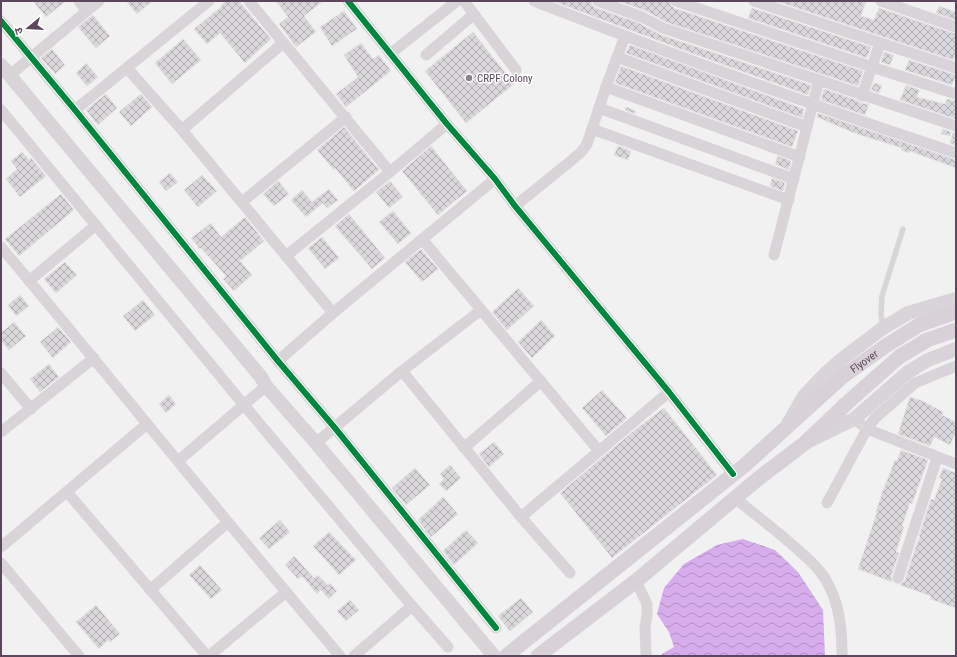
<svg xmlns="http://www.w3.org/2000/svg" width="957" height="657" font-family="'Roboto Condensed','Noto Sans Devanagari',sans-serif">
  <style>
    .water { fill: url(#water-waves) }
    .building { fill: url(#building-cross-hatch); stroke: #e4e2e3 }
    .lines { fill: none; stroke-linecap: round; stroke-linejoin: round }
    .service { stroke: #d8d4d8; stroke-width: 5.5 }
    .minor { stroke: #d8d4d8; stroke-width: 11 }
    .tertiary { stroke: #d8d4d8; stroke-width: 14 }
    .secondary { stroke: #d8d2d8; stroke-width: 15 }
    .cycleway-casing { stroke: #fff; stroke-width: 8 }
    .cycleway { stroke: #00873e; stroke-width: 6 }
    .poi-dot { fill: #908391; stroke: #fff; stroke-width: 1.5 }
    .labels { text-anchor: middle; stroke-width: 3; stroke-linejoin: round; paint-order: stroke }
    .poi-label { font-size: 11px; fill: #5b485d; stroke: #fff; text-anchor: start }
    .street-label { font-size: 11px; fill: #5b485d; stroke: #fff }
  </style>
  <defs>
    <pattern id="water-waves" width="16" height="10" patternUnits="userSpaceOnUse"><rect width="16" height="10" fill="#d7acec"/><path d="M0 5q4-4 8 0t8 0" fill="none" stroke="#b18ec2"/></pattern>
    <pattern id="building-cross-hatch" width="8" height="8" patternUnits="userSpaceOnUse"><rect width="8" height="8" fill="#d9d7d9"/><path d="M0 0l8 8M0 8l8-8" fill="none" stroke="#b3b0b3"/></pattern>
  </defs>
  <rect width="100%" height="100%" fill="#f1f1f1"/>
  <path class="water" d="M743 539 775 550 798 572 823 610 825 656H662V654L674 647 669 632 657 614 664 588 684 564 717 545Z"/>
  <g class="building">
    <path d="M33 1H66L46 17Z"/>
    <path d="M126 1H152L137 14Z"/>
    <path d="M226 1H239L271 39 245 63 220 33 207 44 194 29 222 6 221 5Z"/>
    <path d="M276 1H323L304 16 316 32 296 47 279 24 288 17Z"/>
    <path d="M553 1H591L592 5 596 8 639 23 661 35 811 85 808 95 694 54Z"/>
    <path d="M618 1H669L671 5 674 8 863 71 858 86 666 22 644 10Z"/>
    <path d="M776 1H866L861 16 874 20 879 8 956 34V52L953 60Z"/>
    <path d="M939 6 956 12V20L936 13Z"/>
    <path d="M752 8 871 47 867 58 748 18Z"/>
    <path d="M344 11 357 29 332 46 320 27Z"/>
    <path d="M93 15 110 36 96 48 78 27Z"/>
    <path d="M473 32 514 84 466 123 425 71Z"/>
    <path d="M183 39 201 60 172 84 155 63Z"/>
    <path d="M361 43 373 59 379 55 391 71 346 107 336 94 358 77 344 55Z"/>
    <path d="M630 45 804 109 802 118 626 53Z"/>
    <path d="M52 49 65 65 55 74 41 58Z"/>
    <path d="M884 52 894 55 890 65 881 62Z"/>
    <path d="M909 60 956 75 952 85 905 70Z"/>
    <path d="M86 63 98 77 87 86 76 73Z"/>
    <path d="M621 66 798 131 792 147 615 83Z"/>
    <path d="M874 83 882 85 879 93 871 90Z"/>
    <path d="M906 85 919 90 917 97 945 104 947 99 956 101V119L900 100Z"/>
    <path d="M824 89 856 100 860 103 869 104 865 115 821 100Z"/>
    <path d="M106 94 117 108 98 125 86 110Z"/>
    <path d="M141 94 152 107 131 126 119 112Z"/>
    <path d="M626 107 636 111 635 114 625 110Z"/>
    <path d="M818 113 956 160V168L918 154 910 151 909 153 901 150 902 148 854 133 817 117Z"/>
    <path d="M344 127 379 170 354 191 335 168 334 170 317 150Z"/>
    <path d="M943 129 951 132 950 136 941 134Z"/>
    <path d="M953 133H956V146L950 143Z"/>
    <path d="M431 146 467 191 438 215 402 171Z"/>
    <path d="M618 146 631 151 628 160 614 155Z"/>
    <path d="M22 152 29 160 31 158 46 176 20 197 6 179 17 169 11 161Z"/>
    <path d="M778 156 791 161 789 170 775 164Z"/>
    <path d="M170 173 178 182 166 191 159 182Z"/>
    <path d="M202 175 217 191 198 207 184 190Z"/>
    <path d="M772 178 785 183 783 191 770 186Z"/>
    <path d="M278 181 289 194 274 206 263 194Z"/>
    <path d="M390 181 403 197 389 208 376 192Z"/>
    <path d="M329 189 338 200 327 208 323 203 306 217 291 200 302 190 312 202Z"/>
    <path d="M61 194 74 210 19 256 5 239Z"/>
    <path d="M393 211 411 233 398 244 379 222Z"/>
    <path d="M349 214 385 258 372 269 335 226Z"/>
    <path d="M245 217 264 241 240 261 252 275 234 291 223 279 226 276 201 248 200 249 191 238 211 223 221 237Z"/>
    <path d="M322 237 339 258 325 269 308 248Z"/>
    <path d="M421 249 438 269 422 282 405 262Z"/>
    <path d="M65 262 77 275 56 293 44 279Z"/>
    <path d="M518 288 534 306 507 330 492 312Z"/>
    <path d="M20 295 29 306 16 316 8 305Z"/>
    <path d="M143 300 155 315 135 331 123 316Z"/>
    <path d="M541 320 555 336 532 358 518 342Z"/>
    <path d="M14 322 26 336 9 350 1 340V333Z"/>
    <path d="M58 327 71 342 53 358 40 342Z"/>
    <path d="M49 364 59 377 40 392 30 379Z"/>
    <path d="M602 390 627 418 606 436 582 408Z"/>
    <path d="M169 395 176 404 166 413 159 404Z"/>
    <path d="M910 397 923 401 943 412 942 415 956 422V432L950 445 934 437 930 446 898 434Z"/>
    <path d="M664 408 717 475 612 558 560 493 636 429Z"/>
    <path d="M494 442 504 454 489 467 479 454Z"/>
    <path d="M901 450 928 460 912 504 910 503 902 526 904 527 896 552 899 553 891 576 892 582 858 569 877 512H876L882 493 895 460 897 461Z"/>
    <path d="M450 465 461 478 446 491 439 484 444 479 440 474Z"/>
    <path d="M415 468 430 485 406 505 392 488Z"/>
    <path d="M943 468 956 473V608L930 599 931 596 900 585 905 580 915 549 920 536H919L931 499 934 500 942 479 939 478Z"/>
    <path d="M443 497 458 514 431 537 418 520Z"/>
    <path d="M280 520 290 532 269 549 259 538Z"/>
    <path d="M466 530 478 543 454 565 443 551Z"/>
    <path d="M329 532 356 560 339 575 313 546Z"/>
    <path d="M294 556 314 578 318 575 328 585 330 583 337 591 329 599 321 590 317 594 302 576 298 579 285 565Z"/>
    <path d="M200 565 222 590 211 599 189 575Z"/>
    <path d="M521 598 533 612 510 631 498 616Z"/>
    <path d="M350 600 359 610 346 621 337 611Z"/>
    <path d="M96 605 120 634 110 642 108 640 99 649 76 622Z"/>
  </g>
  <g class="lines">
    <path class="service" d="M883 327 881 314 882 296 903 229"/>
    <g class="minor">
      <path d="M79 1 87 11"/>
      <path d="M249 1 390 172"/>
      <path d="M348 1 447 124 495 179 515 206 669 392 733 474"/>
      <path d="M464 1 516 70"/>
      <path d="M534 1C673 55 814 106 956 153"/>
      <path d="M598 1 642 17 663 28 956 126"/>
      <path d="M676 1 872 67 956 94"/>
      <path d="M754 1 956 68"/>
      <path d="M881 1 956 27"/>
      <path d="M1 21 75 110 278 361 335 428 496 628"/>
      <path d="M390 54 457 1"/>
      <path d="M426 55 474 14"/>
      <path d="M617 57 807 127"/>
      <path d="M127 68 182 130 333 313"/>
      <path d="M10 75 99 1"/>
      <path d="M606 87 800 157"/>
      <path d="M862 96 880 43"/>
      <path d="M599 108 794 179"/>
      <path d="M1 110 244 405 412 606 448 647"/>
      <path d="M75 110 209 1"/>
      <path d="M592 129 789 200"/>
      <path d="M182 130 283 43"/>
      <path d="M242 202 346 117"/>
      <path d="M515 206 572 160 582 151 587 144 606 87 625 36"/>
      <path d="M422 239 599 451"/>
      <path d="M1 247C115 383 225 521 340 656"/>
      <path d="M774 255 819 80"/>
      <path d="M286 256 390 172 447 124"/>
      <path d="M29 281 96 225"/>
      <path d="M278 361 333 313 495 179"/>
      <path d="M402 371 521 517 570 573"/>
      <path d="M1 373 31 409"/>
      <path d="M854 419 867 429 956 464"/>
      <path d="M1 432 94 358"/>
      <path d="M316 443 402 371 481 310"/>
      <path d="M464 448 541 381"/>
      <path d="M178 461 266 386"/>
      <path d="M67 492 207 656"/>
      <path d="M735 498C753 513 772 527 789 542 803 554 818 566 827 582 840 605 842 631 842 656"/>
      <path d="M827 503 867 429 875 418 915 383 956 366"/>
      <path d="M521 517 669 392"/>
      <path d="M1 547 147 424"/>
      <path d="M1 563 79 656"/>
      <path d="M898 578 937 458"/>
      <path d="M636 581 647 604V615L645 628 646 653 647 656"/>
      <path d="M150 590 228 522"/>
      <path d="M209 656 286 592"/>
      <path d="M354 656 412 606"/>
    </g>
    <g class="tertiary">
      <path d="M1 65 261 377 266 386 316 443 494 656"/>
      <path d="M788 424 804 396 825 374 842 359 883 328 908 313 956 299"/>
      <path d="M811 440 854 419 908 372 928 360 956 349"/>
    </g>
    <g class="secondary">
      <path id="s1" d="M506 656 745 465 842 377 887 345 919 325 956 312"/>
      <path d="M538 656 636 581 759 478 805 443 847 403 899 357 927 340 956 330"/>
    </g>
    <g class="cycleway-casing">
      <g id="cycleway">
        <path d="M348 1 447 124 495 179 515 206 669 392 733 474"/>
        <path d="M1 21 75 110 278 361 335 428 496 628"/>
      </g>
    </g>
    <use href="#cycleway" class="cycleway"/>
  </g>
  <circle class="poi-dot" cx="469" cy="78" r="4"/>
  <g class="labels">
    <g class="poi-label">
      <text x="477" y="82">CRPF Colony</text>
    </g>
    <g class="street-label">
      <text dy="4" stroke="none"><textPath href="#s1" startOffset="464">Flyover</textPath></text>
    </g>
  </g>
  <rect width="957" height="657" fill="none" stroke="#5b485d" stroke-width="4"/>
  <g transform="translate(28 28) rotate(252)" stroke="#ffffff" stroke-width="3" paint-order="stroke">
  <path d="M0-3L7 15L0 10L-7 15Z" fill="#5b485d"/>
  <text y="-6" font-size="11" font-weight="bold" text-anchor="middle" fill="#5b485d">उ</text>
  </g>
</svg>
